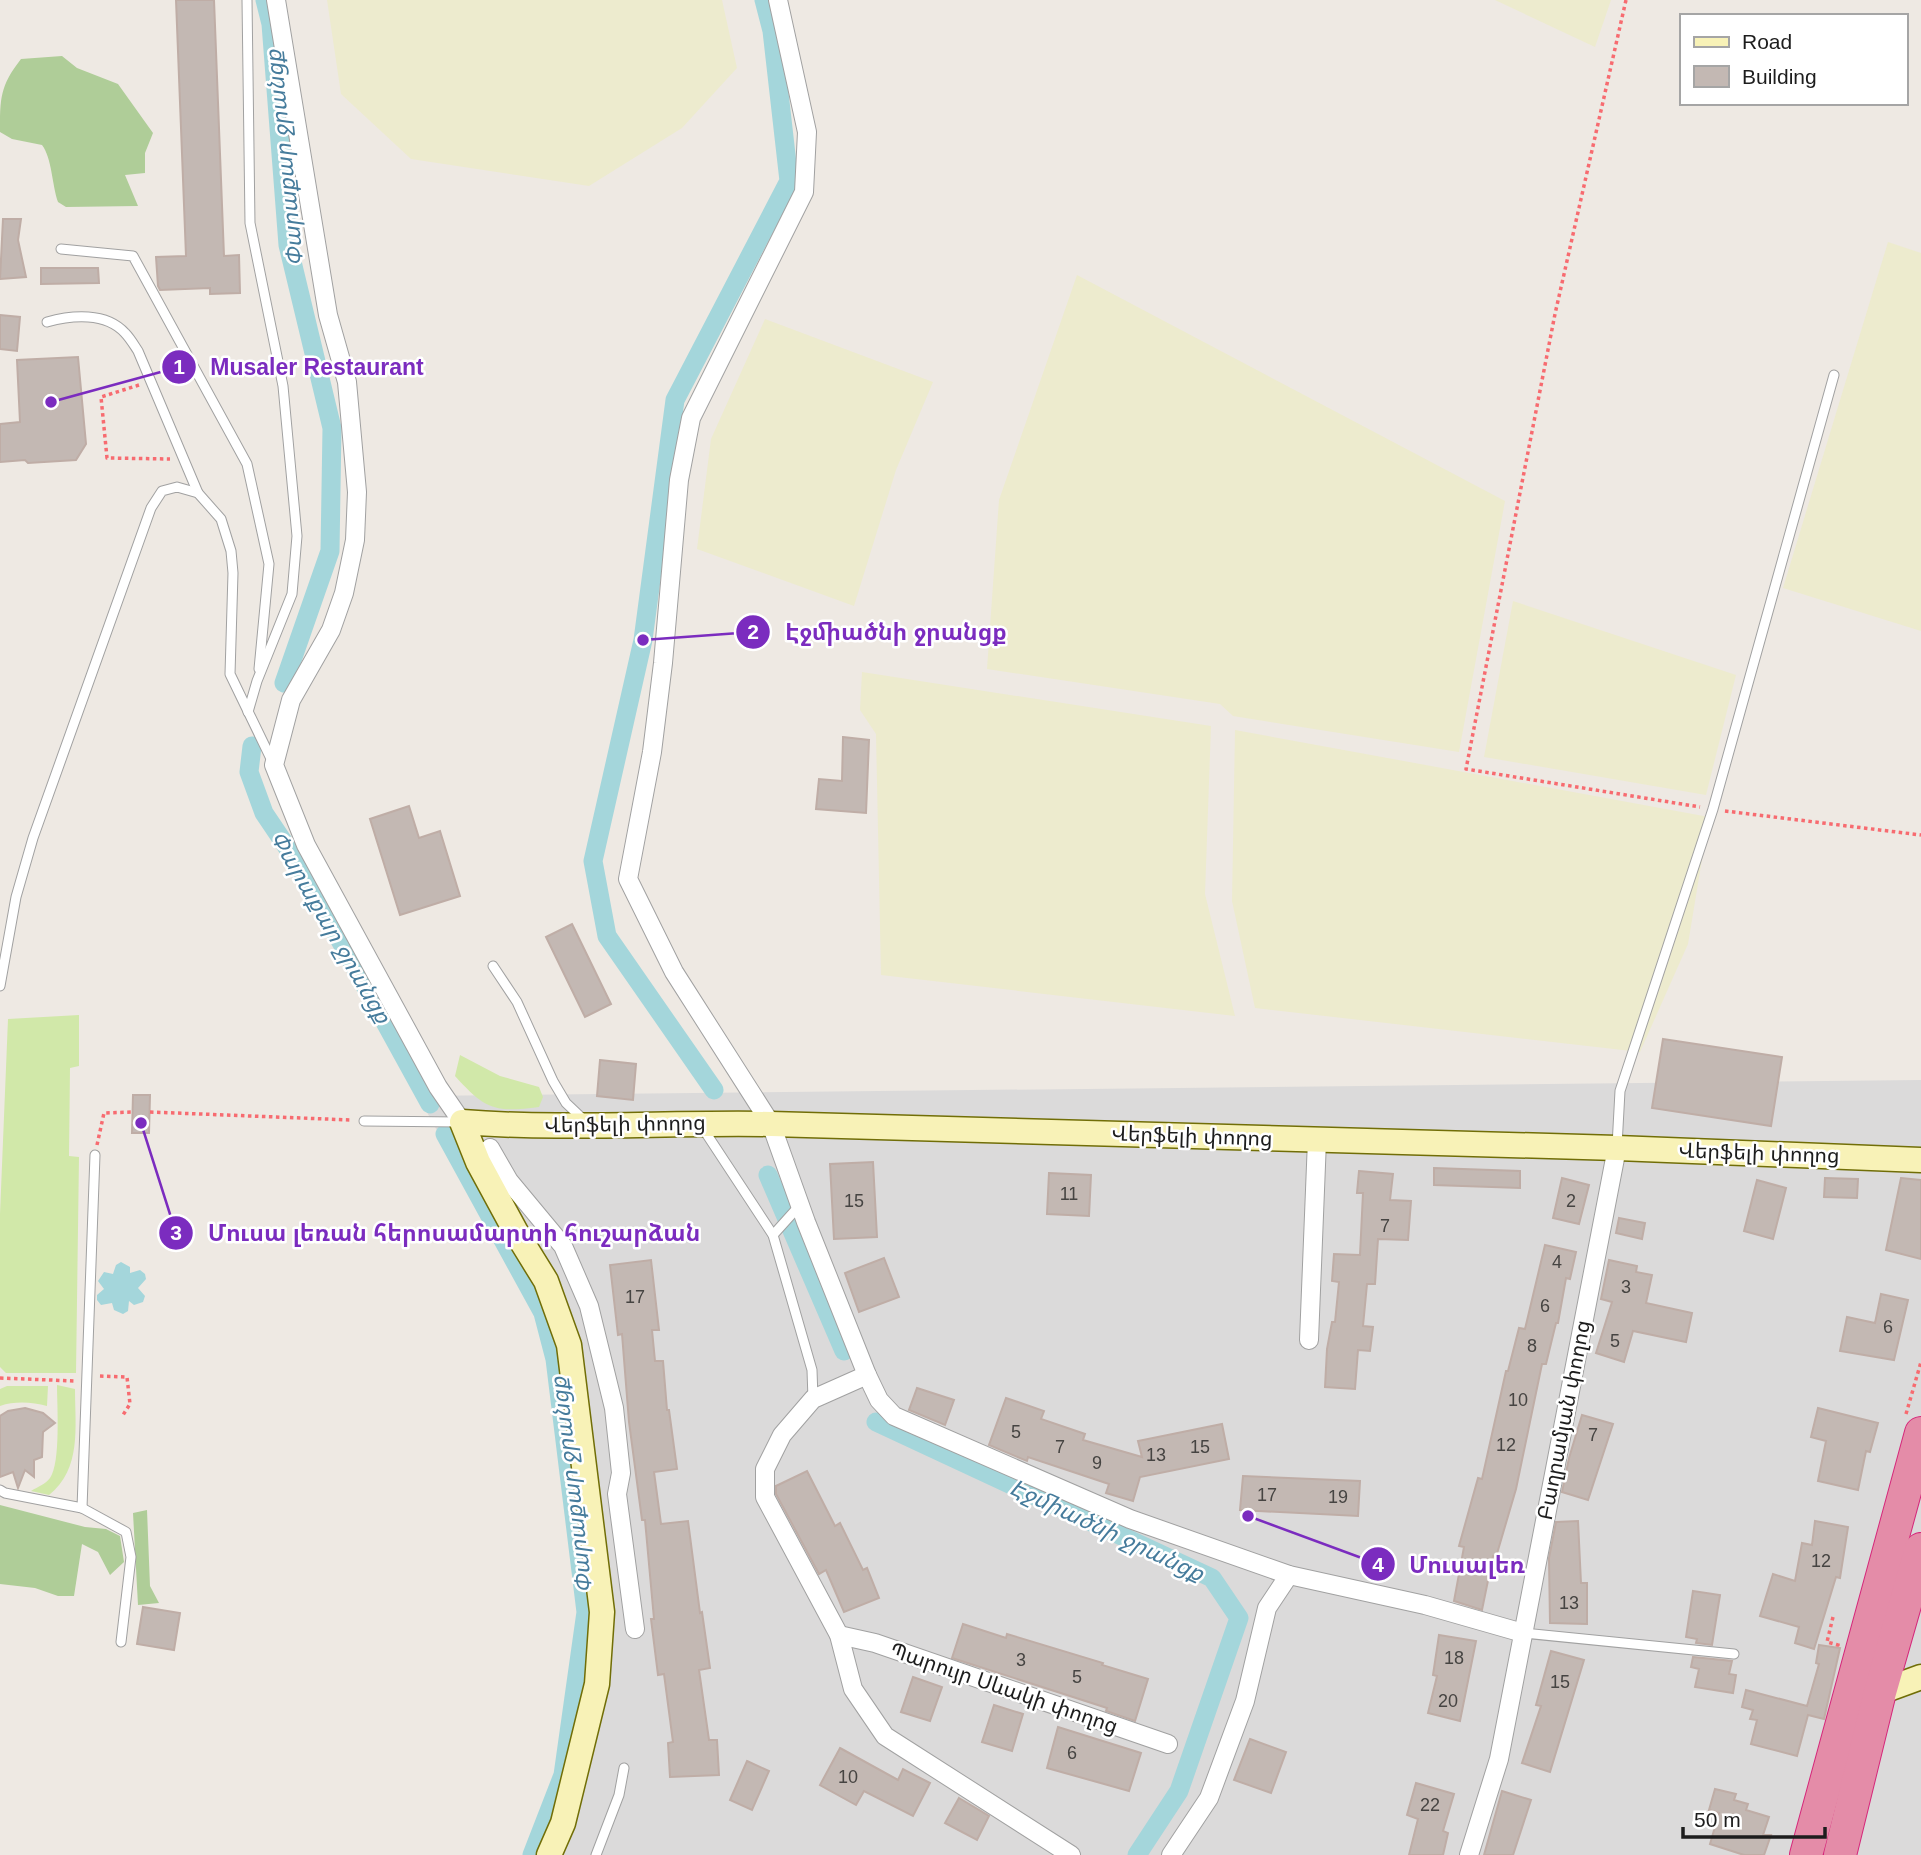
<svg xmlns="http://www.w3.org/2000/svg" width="1921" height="1855" font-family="Helvetica,'Noto Sans Armenian',sans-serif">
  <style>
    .residential { fill: #dbdada }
    .farmland { fill: #edebce }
    .grass { fill: #d1e8a9 }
    .forest { fill: #afcd98 }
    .water { fill: #a4d6db }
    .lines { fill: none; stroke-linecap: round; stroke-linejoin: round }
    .canal { stroke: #a4d6db; stroke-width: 19 }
    .building { fill: #c3b8b3; stroke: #bfada6; stroke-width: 2 }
    .lane-casing { stroke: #a1a1a1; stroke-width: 11 }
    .street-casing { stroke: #a1a1a1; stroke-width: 20 }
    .secondary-casing { stroke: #716e07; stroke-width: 27 }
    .highway-casing { stroke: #d5277a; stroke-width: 34 }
    .path { stroke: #f76b70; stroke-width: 3.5; stroke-dasharray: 3.5 3.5; stroke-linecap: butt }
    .lane { stroke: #fff; stroke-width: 9 }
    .street { stroke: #fff; stroke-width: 18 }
    .secondary { stroke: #f8f2b7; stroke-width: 24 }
    .highway { stroke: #e48ca8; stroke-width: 32 }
    .labels { text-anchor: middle; stroke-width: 5; stroke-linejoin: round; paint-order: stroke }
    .number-label { font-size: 18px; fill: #464442 }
    .street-label { font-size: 21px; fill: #1d1d1d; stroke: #fff }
    .water-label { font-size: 23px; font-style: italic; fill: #467c9c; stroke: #fff }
    .leader { fill: none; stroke: #7b2cbf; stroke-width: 2.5 }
    .callout-dot { fill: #7b2cbf; stroke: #fff; stroke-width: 2.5 }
    .mark-label { font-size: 21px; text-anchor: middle; font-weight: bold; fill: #fff }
    .callout-label { font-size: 23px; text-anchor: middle; font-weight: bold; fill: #7b2cbf; stroke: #fff; stroke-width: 5; stroke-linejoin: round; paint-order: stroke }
  </style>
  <rect width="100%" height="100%" fill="#eee9e3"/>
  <path class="residential" d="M1921 1080V1855H536L591 1677 560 1355 418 1096Z"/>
  <g class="farmland">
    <path d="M327 0H722L737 68 682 128 589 186 411 159 341 94Z"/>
    <path d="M1495 0H1611L1595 47Z"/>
    <path d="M1888 242 1921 253V631L1783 588Z"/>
    <path d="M1077 275 1505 501 1459 752 1233 716 1220 704 987 669 999 500Z"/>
    <path d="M765 319 933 382 896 470 854 606 697 549 711 439Z"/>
    <path d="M1513 601 1736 675 1706 795 1484 757Z"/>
    <path d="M862 672 1211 726 1205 894 1235 1016 881 975 876 734 860 710Z"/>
    <path d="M1235 730 1709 817 1688 944 1640 1052 1255 1008 1232 901Z"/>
  </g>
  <g class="grass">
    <path d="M79 1015V1066L70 1068 69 1156 79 1157 76 1373H6L0 1367V1214L8 1019Z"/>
    <path d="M460 1055 500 1076 539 1087 543 1097 539 1107C494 1113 485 1109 455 1076Z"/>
    <path d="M57 1385 75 1389C75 1427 82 1469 49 1495L31 1491C37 1487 46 1484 50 1478 61 1463 57 1405 57 1385Z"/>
    <path d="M7 1386H48L47 1406C32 1402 15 1401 0 1406V1389Z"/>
  </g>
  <g class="forest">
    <path d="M62 56 77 68 118 84 153 133 145 153V173L125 175 138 206 66 207 58 202C52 185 52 158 42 145L12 139 0 132C0 98 0 86 21 59Z"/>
    <path d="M0 1505 85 1527 106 1529 120 1536 124 1562 110 1575 98 1552 82 1544 74 1596H58L35 1588 0 1584Z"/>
    <path d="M147 1510 150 1586 159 1603 138 1605 133 1513Z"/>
  </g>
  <path class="water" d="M121 1262 130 1267V1273L140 1270 145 1274 146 1279 138 1288 145 1296 143 1302 134 1305 129 1301 128 1311 123 1314 114 1310 112 1303 101 1305 97 1300V1295L104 1289 98 1281 104 1272 113 1274 116 1265Z"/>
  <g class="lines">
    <g class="canal">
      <path d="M265 0 271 24 288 245 332 428 330 551 284 683"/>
      <path d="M252 746 249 772 264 813 297 862 430 1104"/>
      <path d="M714 1090 607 936 593 861 643 640 675 400 789 181 772 31 764 0"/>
      <path d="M445 1134 543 1313 555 1359 586 1612 563 1775 532 1855"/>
      <path d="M768 1175 844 1351"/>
      <path d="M876 1422 1212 1578 1239 1618 1179 1791 1137 1855"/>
    </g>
  </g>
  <g class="building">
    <path d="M176 0H214L224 256 239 255 240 293 210 294V288L160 290 158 286 156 257 186 256Z"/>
    <path d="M3 219H21L18 240 26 277 0 279Z"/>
    <path d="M41 268H98L99 283 41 284Z"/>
    <path d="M0 315 20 317 17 351 0 349Z"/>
    <path d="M78 357 86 444 76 460 28 463 25 460 0 462V424L20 422 17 360Z"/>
    <path d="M843 737 869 740 866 813 816 809 819 779 842 781Z"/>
    <path d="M409 806 419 838 440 831 460 896 400 915 370 819Z"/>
    <path d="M572 924 611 1004 585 1017 546 937Z"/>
    <path d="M1663 1039 1782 1057 1771 1126 1652 1108Z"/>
    <path d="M600 1060 636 1064 633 1100 597 1096Z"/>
    <path d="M133 1095H150L149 1133H132Z"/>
    <path d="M873 1162 877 1237 834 1239 830 1164Z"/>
    <path d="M1434 1168 1520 1171V1188L1434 1185Z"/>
    <path d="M1359 1171 1393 1174 1390 1200 1411 1201 1408 1240 1378 1239 1375 1284H1367L1363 1326 1373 1327 1370 1351 1358 1350 1355 1389 1325 1387 1327 1349 1332 1322H1335L1339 1282 1332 1281 1334 1254 1360 1255 1363 1193H1357Z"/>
    <path d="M1049 1173 1091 1175 1089 1216 1047 1214Z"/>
    <path d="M1562 1178 1589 1185 1579 1224 1553 1218Z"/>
    <path d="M1825 1178 1858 1179 1857 1198 1824 1197Z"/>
    <path d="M1901 1178 1921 1180V1259L1886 1250Z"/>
    <path d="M1757 1180 1786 1188 1773 1239 1744 1231Z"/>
    <path d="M1619 1218 1645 1223 1642 1239 1616 1233Z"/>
    <path d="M1545 1245 1576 1252 1570 1279 1566 1278 1558 1323H1556L1546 1364H1542L1516 1489 1496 1557 1493 1556 1482 1610 1454 1601 1464 1547 1459 1546 1478 1478 1482 1479 1506 1371H1508L1519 1328 1525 1329Z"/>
    <path d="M884 1258 899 1297 859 1312 845 1273Z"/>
    <path d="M651 1260 659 1330H652L655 1361H663L667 1410H669L677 1469 654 1472 661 1524 688 1521 700 1613 702 1612 710 1668 699 1670 709 1740H717L719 1775 670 1777 668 1743 673 1742 664 1674 658 1675 651 1619H654L645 1520H642L629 1422 622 1334 618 1335 610 1265Z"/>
    <path d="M1609 1260 1637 1266 1636 1272 1652 1275 1646 1303 1692 1313 1686 1342 1633 1331 1624 1362 1596 1353 1612 1302 1601 1299Z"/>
    <path d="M1881 1294 1908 1300 1894 1360 1840 1351 1847 1317 1875 1323Z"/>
    <path d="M917 1388 954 1400 945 1425 909 1410Z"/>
    <path d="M1006 1398 1044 1411 1041 1419 1085 1434 1083 1440 1142 1457 1138 1441 1222 1424 1229 1459 1140 1477 1133 1501 1106 1493 1109 1484 1028 1457 1027 1461 989 1445Z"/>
    <path d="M25 1408 43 1413 55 1423 43 1432 42 1457 34 1460V1477L25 1470 18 1488 13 1472 0 1477V1416L8 1411Z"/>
    <path d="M1818 1408 1878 1423 1870 1452 1866 1451 1858 1490 1818 1481 1826 1441 1811 1437Z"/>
    <path d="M1582 1415 1613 1424 1588 1500 1562 1492 1569 1458Z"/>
    <path d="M807 1471 835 1526 840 1523 863 1570 867 1568 879 1598 844 1612 826 1570 819 1574 776 1494V1486Z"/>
    <path d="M1243 1476 1360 1481 1358 1516 1240 1510Z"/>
    <path d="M1578 1521 1581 1583H1587V1624L1550 1623 1549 1558 1556 1522Z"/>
    <path d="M1815 1521 1848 1527 1840 1578 1836 1577 1814 1649 1795 1643 1799 1627 1760 1616 1773 1574 1795 1581 1802 1543 1812 1545Z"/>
    <path d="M1693 1591 1720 1595 1712 1645 1696 1643 1697 1639 1686 1637Z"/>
    <path d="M143 1607 180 1613 174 1650 137 1644Z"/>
    <path d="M963 1624 1006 1638 1007 1634 1103 1663 1102 1665 1148 1679 1135 1721 1106 1711 1107 1708 952 1658Z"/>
    <path d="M1439 1635 1476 1641 1460 1721 1428 1713 1437 1676 1433 1675Z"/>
    <path d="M1819 1645 1840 1648 1824 1719 1808 1715 1797 1756 1751 1744 1757 1720 1750 1719 1753 1710 1742 1707 1746 1690 1807 1706 1819 1664 1816 1663Z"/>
    <path d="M1551 1651 1584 1660 1550 1772 1522 1763 1541 1706 1536 1705Z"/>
    <path d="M1693 1657 1732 1661 1729 1674 1736 1675 1733 1693 1695 1687 1699 1669 1691 1667Z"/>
    <path d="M913 1677 942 1687 930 1721 901 1712Z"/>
    <path d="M994 1705 1023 1714 1012 1751 982 1742Z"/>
    <path d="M1058 1727 1141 1753 1129 1791 1047 1768Z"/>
    <path d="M1250 1739 1286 1752 1271 1793 1234 1780Z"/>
    <path d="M840 1748 898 1780 903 1769 930 1783 913 1816 864 1791 856 1805 820 1785Z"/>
    <path d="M747 1761 769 1771 752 1810 730 1800Z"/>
    <path d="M1416 1783 1454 1794 1443 1831 1448 1833 1443 1855H1409L1418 1819 1407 1815Z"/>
    <path d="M1715 1789 1736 1794 1734 1800 1748 1804 1746 1810 1769 1817 1763 1835H1771L1764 1855H1744L1710 1844 1719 1813 1709 1810Z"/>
    <path d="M1502 1791 1531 1800 1513 1855H1484Z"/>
    <path d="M959 1798 989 1816 977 1840 945 1823Z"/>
  </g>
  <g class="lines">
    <g class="lane-casing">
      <g id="lane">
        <path d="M247 0 250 223 283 386 297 536 292 594 257 681 248 712"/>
        <path d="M61 249 133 256 247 464 269 564 259 669"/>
        <path d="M47 322C72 315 106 312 125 333 130 338 134 345 138 351L198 493"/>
        <path d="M493 966 517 1002 553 1081 566 1103 585 1121"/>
        <path d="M0 986 16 897 33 838 151 508 162 491 177 487 198 493 221 519 231 551 233 573 230 674 274 765"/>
        <path d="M364 1121 460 1122"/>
        <path d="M702 1127 773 1235 812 1370 813 1399"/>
        <path d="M1617 1146 1620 1091 1713 809 1834 375"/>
        <path d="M773 1235 800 1205"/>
        <path d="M0 1490 5 1493 82 1508 95 1155"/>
        <path d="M82 1508 126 1532 131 1557 121 1642"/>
        <path d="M1523 1633 1734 1654"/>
        <path d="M596 1855 619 1795 624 1768"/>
      </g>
    </g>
    <g class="street-casing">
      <g id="street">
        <path d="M276 0 328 315 347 382 357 492 355 540 344 593 331 630 291 700 274 765 306 845 438 1087 462 1122"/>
        <path d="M778 0 807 132 804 192 691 418 679 480 663 663 652 752 628 879 674 972 771 1124 806 1222 867 1375 879 1400 894 1416 1130 1519 1289 1575 1425 1605 1523 1633"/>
        <path d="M490 1148 509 1181 563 1246 589 1306 614 1408 621 1473 617 1494 635 1629"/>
        <path d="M1309 1340 1317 1140"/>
        <path d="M867 1375 813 1399 782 1435 765 1469V1497L839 1635 853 1689 885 1736 1071 1855"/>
        <path d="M839 1635 875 1643 1168 1744"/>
        <path d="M1171 1855 1209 1798 1245 1701 1267 1608 1289 1575"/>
        <path d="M1469 1855 1499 1759 1617 1148"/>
      </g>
    </g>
    <g class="secondary-casing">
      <g id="secondary">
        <path d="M1880 1692 1921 1677"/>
        <path d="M549 1855 563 1823 597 1684 602 1612 569 1345 546 1281 517 1234 478 1162 462 1122C565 1130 668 1122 771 1124L1617 1148 1921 1160"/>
      </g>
    </g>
    <g class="highway-casing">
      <g id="highway">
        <path d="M1806 1855 1921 1433"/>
        <path d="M1840 1855 1880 1692 1921 1549"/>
      </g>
    </g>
    <g class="path">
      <path d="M1626 0 1555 314 1466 769 1700 807"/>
      <path d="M139 385 101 397 107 458 170 459"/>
      <path d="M1725 811 1921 835"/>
      <path d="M150 1112 351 1120"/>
      <path d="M97 1145 104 1113 133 1112"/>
      <path d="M100 1376 127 1377 130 1404 123 1415"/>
      <path d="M0 1378 75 1381"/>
      <path d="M1906 1414 1921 1362"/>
      <path d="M1833 1617 1827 1642 1838 1645V1643"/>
    </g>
    <use href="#lane" class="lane"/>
    <use href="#street" class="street"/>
    <use href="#secondary" class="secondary"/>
    <use href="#highway" class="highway"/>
  </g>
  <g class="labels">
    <g class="number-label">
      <text x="1069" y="1200">11</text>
      <text x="854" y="1207">15</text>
      <text x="1571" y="1207">2</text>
      <text x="1385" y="1232">7</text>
      <text x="1557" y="1268">4</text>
      <text x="1626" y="1293">3</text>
      <text x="635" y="1303">17</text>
      <text x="1545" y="1312">6</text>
      <text x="1888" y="1333">6</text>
      <text x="1615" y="1347">5</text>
      <text x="1532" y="1352">8</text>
      <text x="1518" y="1406">10</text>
      <text x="1016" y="1438">5</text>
      <text x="1593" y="1441">7</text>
      <text x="1506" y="1451">12</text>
      <text x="1060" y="1453">7</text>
      <text x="1200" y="1453">15</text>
      <text x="1156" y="1461">13</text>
      <text x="1097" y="1469">9</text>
      <text x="1267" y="1501">17</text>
      <text x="1338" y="1503">19</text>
      <text x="1821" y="1567">12</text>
      <text x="1569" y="1609">13</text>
      <text x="1454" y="1664">18</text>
      <text x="1021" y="1666">3</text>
      <text x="1077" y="1683">5</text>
      <text x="1560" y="1688">15</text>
      <text x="1448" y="1707">20</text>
      <text x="1072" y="1759">6</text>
      <text x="848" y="1783">10</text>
      <text x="1430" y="1811">22</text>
    </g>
    <g class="street-label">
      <text transform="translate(625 1124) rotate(-1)" y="7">Վերֆելի փողոց</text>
      <text transform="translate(1192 1136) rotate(2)" y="7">Վերֆելի փողոց</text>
      <text transform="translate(1759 1153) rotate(2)" y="7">Վերֆելի փողոց</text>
      <text transform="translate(1564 1420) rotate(-79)" y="7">Բաղրամյան փողոց</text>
      <text transform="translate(1004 1688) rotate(19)" y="7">Պարույր Սևակի փողոց</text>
    </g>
    <g class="water-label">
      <text transform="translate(284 158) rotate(-96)" y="8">Փարաքար ջրանցք</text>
      <text transform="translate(331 927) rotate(60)" y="8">Փարաքար ջրանցք</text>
      <text transform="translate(571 1485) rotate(-97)" y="8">Փարաքար ջրանցք</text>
      <text transform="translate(1107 1530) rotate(25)" y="8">Էջմիածնի ջրանցք</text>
    </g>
  </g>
  <path class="leader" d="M51 402L179 367M643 640L753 632M141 1123L176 1233M1248 1516L1378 1564"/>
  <g class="callout-dot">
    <circle cx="51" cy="402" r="7"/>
    <circle cx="643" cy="640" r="7"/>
    <circle cx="141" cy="1123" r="7"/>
    <circle cx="1248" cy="1516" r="7"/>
    <circle cx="179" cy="367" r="18"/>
    <circle cx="753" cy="632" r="18"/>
    <circle cx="176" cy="1233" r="18"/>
    <circle cx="1378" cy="1564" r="18"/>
  </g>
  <g class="mark-label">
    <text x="179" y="374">1</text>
    <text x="753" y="639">2</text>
    <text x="176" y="1240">3</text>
    <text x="1378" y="1572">4</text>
  </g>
  <g class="callout-label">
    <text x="317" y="375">Musaler Restaurant</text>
    <text x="896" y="640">Էջմիածնի ջրանցք</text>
    <text x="454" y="1241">Մուսա լեռան հերոսամարտի հուշարձան</text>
    <text x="1467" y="1573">Մուսալեռ</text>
  </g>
  <rect x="1680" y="14" width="228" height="91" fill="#ffffff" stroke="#a5a5a5" stroke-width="2"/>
  <rect x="1694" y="37" width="35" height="10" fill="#f8f2b7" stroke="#a5a5a5" stroke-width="2"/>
  <text x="1742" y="49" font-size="21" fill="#1d1d1d">Road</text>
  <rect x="1694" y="66" width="35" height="21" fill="#c3b8b3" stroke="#a5a5a5" stroke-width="2"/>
  <text x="1742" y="84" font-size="21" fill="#1d1d1d">Building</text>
  <path d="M1683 1827v10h142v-10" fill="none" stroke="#1d1d1d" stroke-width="3.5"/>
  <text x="1694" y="1827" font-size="21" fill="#1d1d1d" stroke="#ffffff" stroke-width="5" paint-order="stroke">50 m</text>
</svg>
